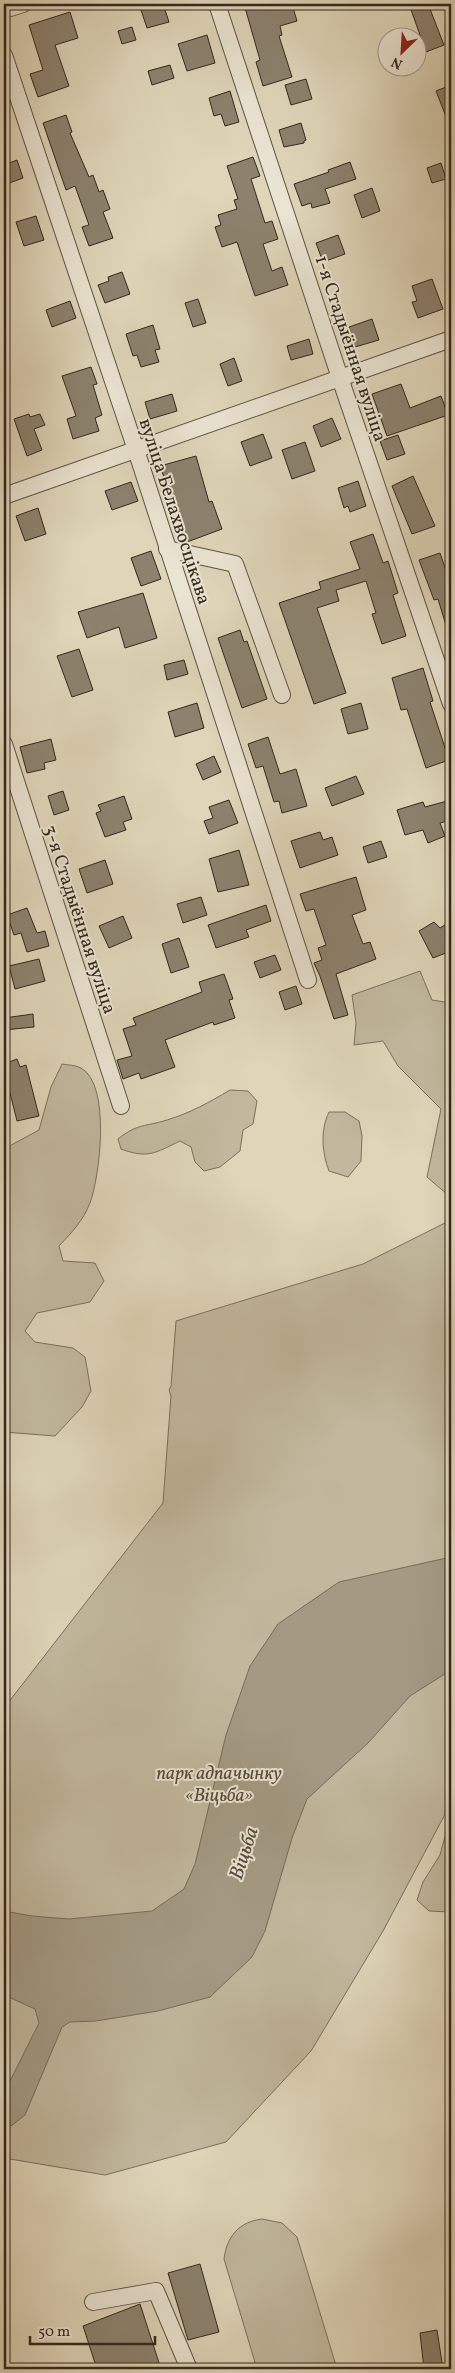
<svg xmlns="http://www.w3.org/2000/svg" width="455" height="2373" font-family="Vollkorn,serif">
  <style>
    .green { fill: #c2b89e; stroke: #7a705e }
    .water { fill: #a49a84; stroke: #766c5b }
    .building { fill: #8c826e; stroke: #32281d }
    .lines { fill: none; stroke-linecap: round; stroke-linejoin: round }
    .minor-casing { stroke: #5d5344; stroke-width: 18 }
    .minor { stroke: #eae4d2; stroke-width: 16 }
    .labels { text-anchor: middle; stroke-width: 4; stroke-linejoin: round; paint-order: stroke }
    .street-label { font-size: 19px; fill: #32281d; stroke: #eae4d2 }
    .park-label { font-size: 19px; font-style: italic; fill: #564c3d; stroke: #eae4d2 }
    .water-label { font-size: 20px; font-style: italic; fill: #544a3c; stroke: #eae4d2 }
  </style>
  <rect width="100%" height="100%" fill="#dfd5b9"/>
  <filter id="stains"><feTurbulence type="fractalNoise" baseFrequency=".004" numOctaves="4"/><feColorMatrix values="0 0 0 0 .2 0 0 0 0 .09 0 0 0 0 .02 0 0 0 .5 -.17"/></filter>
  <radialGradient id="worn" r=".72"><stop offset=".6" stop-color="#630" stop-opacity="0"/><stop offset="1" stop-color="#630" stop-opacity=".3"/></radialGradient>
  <g class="green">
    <path d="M420 971 432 1000 451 1003V1194L448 1195 427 1177 441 1109 398 1066 383 1041 354 1045 356 1023 352 995Z"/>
    <path d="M62 1064C67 1065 76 1065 81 1068 111 1084 100 1176 90 1203 83 1221 72 1232 59 1246L63 1261 95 1263 104 1281 90 1302 37 1313 25 1331 35 1342 73 1348 85 1357 91 1391 82 1407 55 1436 4 1432V1149L39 1130 51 1087Z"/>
    <path d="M230 1090 248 1091 257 1101 253 1124 243 1130 240 1151 220 1167 204 1171 195 1162 191 1147 180 1141C155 1153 148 1159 121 1149L118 1139C138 1123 145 1127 167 1120 190 1113 210 1102 230 1090Z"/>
    <path d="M345 1112 359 1121 362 1136 361 1161 348 1177 329 1171C322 1152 320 1131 329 1112Z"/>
    <path d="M451 1220V1803L383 1931 311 2051 226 2142 105 2175 4 2158V1708L163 1503 171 1396 169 1390 171 1386 176 1321 363 1264Z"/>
    <path d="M451 1823V1912L429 1911 417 1900 423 1882 440 1855 447 1829Z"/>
    <path d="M262 2219 282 2223 297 2237 337 2369H257L224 2259C227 2236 239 2222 262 2219Z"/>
  </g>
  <path class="water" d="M451 1557V1670L410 1696 368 1743 307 1799 292 1838 265 1931 252 1957 210 1997 158 2011 96 2021 70 2022 62 2027 25 2115 11 2126 4 2122V2093L39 2023 35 2009 4 1995V1911L32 1916 69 1919 152 1911 184 1889 195 1864 226 1735 250 1666 278 1624 339 1582Z"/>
  <g class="building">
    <path d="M139 4H163L169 22 147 28Z"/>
    <path d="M244 4H292L297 21 280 26 282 35 279 36 292 77 263 86 256 62 260 60Z"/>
    <path d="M409 4H428L444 45 426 52Z"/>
    <path d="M70 12 78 38 55 45 69 86 38 97 30 74 43 70 29 25Z"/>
    <path d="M132 27 136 40 122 44 118 31Z"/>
    <path d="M207 35 215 63 187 71 178 44Z"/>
    <path d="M170 65 174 78 152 85 148 71Z"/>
    <path d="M306 79 312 99 291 105 285 85Z"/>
    <path d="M451 85V127H450L436 91Z"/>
    <path d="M230 91 239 122 225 126 221 114 214 116 209 98Z"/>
    <path d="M66 115 72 132 70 133 89 177 93 175 99 192 103 190 110 209 103 212 113 238 89 246 82 227 89 225 75 186 66 190 43 123Z"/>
    <path d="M301 123 306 140 304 141V143L284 147 279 130Z"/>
    <path d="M253 157 260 176 251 179 265 223 272 221 278 239 263 244 272 271 282 267 288 285 255 296 237 242 222 247 215 227 221 225 218 215 237 209 234 200 238 199 227 166Z"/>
    <path d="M17 160 23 178 4 185V165Z"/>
    <path d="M350 162 356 179 325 189 330 203 312 208 311 203 302 206 294 184 329 172 328 170Z"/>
    <path d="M441 163 446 179 432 183 427 168Z"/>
    <path d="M372 188 380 211 362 218 354 195Z"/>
    <path d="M36 216 44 240 24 246 16 222Z"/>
    <path d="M338 235 345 254 323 262 316 243Z"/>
    <path d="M122 272 130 294 105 303 98 285 109 281 108 277Z"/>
    <path d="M432 279 443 309 418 318 412 302 417 301 412 286Z"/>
    <path d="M198 299 206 323 193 327 185 303Z"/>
    <path d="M70 301 76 318 52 327 46 310Z"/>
    <path d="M372 319 379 340 355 347 349 327Z"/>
    <path d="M153 325 160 349 155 350 159 362 141 367 137 355 133 356 126 334Z"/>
    <path d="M309 339 313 354 291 360 287 346Z"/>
    <path d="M234 358 242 381 228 386 220 364Z"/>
    <path d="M91 367 97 384 93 385 102 415 95 418 99 431 73 439 67 419 76 416 62 376Z"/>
    <path d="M401 384 410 408 441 396 448 415 387 436 372 394Z"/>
    <path d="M172 394 177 411 150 419 145 402Z"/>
    <path d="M29 414 30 417 40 414 45 425 34 429 42 450 27 456 14 419Z"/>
    <path d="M332 418 341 439 321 447 313 426Z"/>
    <path d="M263 434 272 458 250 466 241 442Z"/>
    <path d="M398 435 405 454 387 460 380 441Z"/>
    <path d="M305 442 315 471 292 479 282 450Z"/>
    <path d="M196 456 209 502 212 501 222 529 187 542 160 466Z"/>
    <path d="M413 476 435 526 412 534 392 486Z"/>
    <path d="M358 481 366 506 350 512 348 506 344 508 338 488Z"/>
    <path d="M131 482 138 501 112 510 105 491Z"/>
    <path d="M38 508 46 534 25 541 16 516Z"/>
    <path d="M373 534 383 563 388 561 398 593 393 595 406 636 382 644 372 614 376 613 366 581 336 590 339 601 317 608 346 693 314 704 279 603 321 589 319 582 360 569 350 542Z"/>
    <path d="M151 551 161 579 141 586 131 558Z"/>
    <path d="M440 553 451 585V632H448L438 599 434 600 419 560Z"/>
    <path d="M143 593 157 638 125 648 119 627 87 638 78 612Z"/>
    <path d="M240 630 244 642 247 641 267 699 242 708 218 638Z"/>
    <path d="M79 649 93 690 72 697 57 656Z"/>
    <path d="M184 660 188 674 167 680 164 665Z"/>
    <path d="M423 668 433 701 430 702 449 760 426 768 407 709 401 710 392 678Z"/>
    <path d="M197 703 204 728 175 737 168 712Z"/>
    <path d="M361 703 368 729 348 734 341 709Z"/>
    <path d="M268 737 280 774 296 769 307 806 282 813 279 801 274 802 263 766 256 768 248 744Z"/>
    <path d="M51 739 56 760 44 763 45 769 27 773 20 747Z"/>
    <path d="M214 756 221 772 203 780 196 764Z"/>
    <path d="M356 776 364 794 332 806 325 788Z"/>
    <path d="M63 791 69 810 54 815 48 796Z"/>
    <path d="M124 796 132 819 123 822 126 830 105 837 96 813 101 811 98 805Z"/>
    <path d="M229 800 238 823 209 834 204 821 213 818 209 807Z"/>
    <path d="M451 800V820L440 823 445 836 428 843 423 830 405 835 397 810 423 802 425 807Z"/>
    <path d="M320 832 323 840 332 837 338 855 300 868 291 841Z"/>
    <path d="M381 841 387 857 368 863 363 847Z"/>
    <path d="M239 850 249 885 218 892 209 859Z"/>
    <path d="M105 860 113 884 87 893 79 869Z"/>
    <path d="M356 877 366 910 352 915 363 944 370 942 376 959 336 974 348 1015 334 1019 320 976 314 963 322 960 318 948 326 945 314 909 306 911 300 894Z"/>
    <path d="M201 897 207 915 183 923 177 904Z"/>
    <path d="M266 905 271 921 246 930 249 937 216 948 208 925Z"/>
    <path d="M27 908 37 933 45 931 49 946 27 952 21 933 14 935 7 915Z"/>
    <path d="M123 916 132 938 109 948 99 926Z"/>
    <path d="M451 921V951L433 958 419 931 434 922 440 928Z"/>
    <path d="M179 938 189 967 171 973 162 944Z"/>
    <path d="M275 955 281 970 260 978 254 962Z"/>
    <path d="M39 959 45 981 15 989 9 966Z"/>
    <path d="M224 974 233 999 229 1000 235 1018 214 1025 213 1022 165 1040 175 1067 141 1079 139 1073 123 1079 117 1060 132 1056 123 1029 136 1025 133 1018 202 992 199 982Z"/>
    <path d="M296 986 302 1004 285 1010 279 992Z"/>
    <path d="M33 1014 34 1027 4 1030V1018Z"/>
    <path d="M17 1059 20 1067 26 1065 39 1116 17 1121 10 1093 4 1095V1064Z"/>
    <path d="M200 2264 219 2332 188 2340 168 2273Z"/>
    <path d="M140 2304 161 2369H97L83 2326Z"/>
    <path d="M437 2330 443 2369H424L420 2333Z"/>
  </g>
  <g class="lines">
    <g class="minor-casing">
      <g id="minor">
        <path d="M217 4 340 378 451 704"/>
        <path d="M4 10 23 4"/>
        <path d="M4 55 136 450 308 980"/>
        <path d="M4 496 451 339"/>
        <path d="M167 549 235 564 282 695"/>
        <path d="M4 744 121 1106"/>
        <path d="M93 2302 156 2291 189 2369"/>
      </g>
    </g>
    <use href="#minor" class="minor"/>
  </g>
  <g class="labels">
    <g class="street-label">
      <text transform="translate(352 348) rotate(72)" y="7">1-я Стадыённая вуліца</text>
      <text transform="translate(176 511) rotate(72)" y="7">вуліца Белахвосцікава</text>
      <text transform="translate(81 919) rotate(72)" y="7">3-я Стадыённая вуліца</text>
    </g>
    <g class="park-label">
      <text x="219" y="1779">парк адпачынку<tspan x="219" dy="22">«Віцьба»</tspan></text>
    </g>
    <g class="water-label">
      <text transform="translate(243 1853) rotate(-72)" y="7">Віцьба</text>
    </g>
  </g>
  <rect width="455" height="2373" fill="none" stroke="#dfd5b9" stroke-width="20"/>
  <rect x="5" y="5" width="445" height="2363" fill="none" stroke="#32281d" stroke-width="2.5"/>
  <rect x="10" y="10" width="435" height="2353" fill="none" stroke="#32281d"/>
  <g transform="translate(402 52) rotate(205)"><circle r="24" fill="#eae4d2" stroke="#a0998a"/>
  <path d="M0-4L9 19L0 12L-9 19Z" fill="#8f2418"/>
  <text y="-8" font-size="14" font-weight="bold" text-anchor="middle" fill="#32281d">N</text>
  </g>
  <path d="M30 2336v8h125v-8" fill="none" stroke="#32281d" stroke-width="2.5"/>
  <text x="38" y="2336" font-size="15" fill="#32281d" stroke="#eae4d2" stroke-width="4" paint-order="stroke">50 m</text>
  <rect width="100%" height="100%" filter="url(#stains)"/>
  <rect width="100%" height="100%" fill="url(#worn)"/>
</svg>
